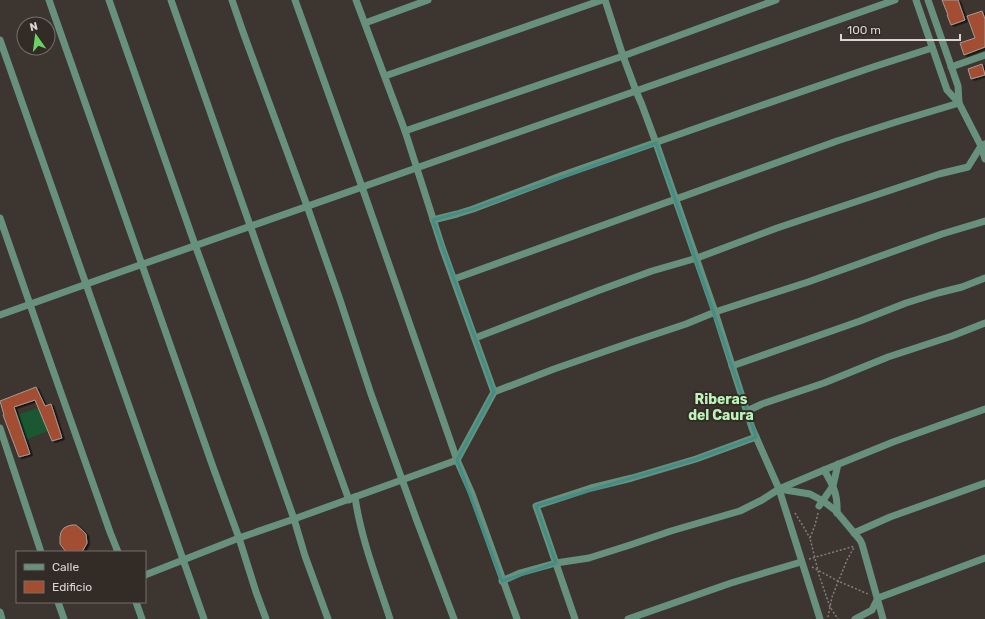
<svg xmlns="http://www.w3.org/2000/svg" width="985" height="619" font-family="Rubik,sans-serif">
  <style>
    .green { fill: #1b5731 }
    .building { fill: #a34e30; stroke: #a69a96; filter: url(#shadow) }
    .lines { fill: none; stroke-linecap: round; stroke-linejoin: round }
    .path { stroke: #857e79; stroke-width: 1.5; stroke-dasharray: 2 2; stroke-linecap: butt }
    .minor { stroke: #67917d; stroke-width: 7 }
    .marked { fill: none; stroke: #428e87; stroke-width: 3; stroke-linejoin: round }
    .labels { text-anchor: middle; stroke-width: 4; stroke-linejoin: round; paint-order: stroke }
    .neighbourhood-label { font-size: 14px; font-weight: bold; fill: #bcf5b9; stroke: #332b25 }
  </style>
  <defs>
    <filter id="shadow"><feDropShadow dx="2.5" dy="1.5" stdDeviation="0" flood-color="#0009"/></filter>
  </defs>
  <rect width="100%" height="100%" fill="#3d352f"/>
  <path class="green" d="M38 408 48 431 25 440 16 415Z"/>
  <g class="building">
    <path d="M942 0H958L965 20 951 25 947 15H948Z"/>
    <path d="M982 11 985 19V47L964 55 960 43 975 38 967 16Z"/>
    <path d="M982 64 985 75 971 79 968 69Z"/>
    <path d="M36 387 45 406 51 404 62 438 52 441 35 400 14 407 30 454 19 457 3 415H4L0 401Z"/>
    <path d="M72 525H76L82 530 86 534 87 543 82 552H66L60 544V537L61 532 64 528 68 526Z"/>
  </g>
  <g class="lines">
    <g class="path">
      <path d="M795 513 803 526 810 538"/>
      <path d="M818 513 815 525 810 538 819 575 830 607 838 619"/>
      <path d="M809 559 855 546"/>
      <path d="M812 567 838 581 868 594"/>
      <path d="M828 617 832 597 847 560 853 549 856 548"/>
    </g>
    <g class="minor">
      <path d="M49 0 213 467 239 538 256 592 266 619"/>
      <path d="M109 0 194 242 264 434 294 519 305 556 328 619"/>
      <path d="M171 0 265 268 349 500"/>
      <path d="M232 0 243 32 306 203 339 297 371 394 417 521 454 619"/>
      <path d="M295 0 362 187 457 460 472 494 517 619"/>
      <path d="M605 0 623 56 636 91 642 105 656 143 715 312 752 428 779 489 810 494 823 501 835 510 860 540 862 544 883 619"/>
      <path d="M916 0 947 90 959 103 981 146 985 159"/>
      <path d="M928 0 958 86 959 103"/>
      <path d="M365 23 428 0"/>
      <path d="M0 40 204 619"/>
      <path d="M951 67 985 55"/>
      <path d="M385 76 602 0"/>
      <path d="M405 131 623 56 776 0"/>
      <path d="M0 218C36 323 73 427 110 532L118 552"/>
      <path d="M433 220 457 214 473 209 563 175 754 108 873 67 932 48"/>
      <path d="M454 279 837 141 896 122 959 103"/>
      <path d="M0 315 123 271 895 0"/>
      <path d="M475 338 600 290 652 271 697 258 777 228 939 174 968 167 981 146 985 144"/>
      <path d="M732 366 860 321 906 303 938 293 962 287 985 278"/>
      <path d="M494 392 554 369 632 342 686 324 715 312 808 282 942 234 985 221"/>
      <path d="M747 411 762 404 824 383 888 357 952 336 985 323"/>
      <path d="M0 428 41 552"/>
      <path d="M824 470C833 485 838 494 837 513"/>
      <path d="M779 489 820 619"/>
      <path d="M355 497C361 539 377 579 390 619"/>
      <path d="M819 506 833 486 838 464"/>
      <path d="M854 533 890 517 985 483"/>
      <path d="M145 575 239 538 294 519 457 460 494 392 442 247 405 131 356 0"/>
      <path d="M502 581 520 573 556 563 589 558 630 545 671 531 740 511 762 500 779 489 824 470 893 442 985 409"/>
      <path d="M58 602 64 619"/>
      <path d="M136 602 142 619"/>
      <path d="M0 612 2 619"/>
      <path d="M575 619 541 520 536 506 591 488 632 478 696 459 756 437"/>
      <path d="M628 619 731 583 801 562"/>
      <path d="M855 619 872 610 878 598 985 558"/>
    </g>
  </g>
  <path class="marked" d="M656 143 756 437 696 459 536 506 556 563 502 581 457 460 494 392 433 220 473 209Z"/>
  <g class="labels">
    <g class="neighbourhood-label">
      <text x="721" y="404">Riberas<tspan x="721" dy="16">del Caura</tspan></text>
    </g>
  </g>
  <rect x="16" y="551" width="130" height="52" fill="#332b25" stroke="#766f6a"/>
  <rect x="24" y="564" width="20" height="6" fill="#67917d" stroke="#766f6a"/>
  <text x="52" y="571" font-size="12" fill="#dbd5d2">Calle</text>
  <rect x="24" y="581" width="20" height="12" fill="#a34e30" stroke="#766f6a"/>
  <text x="52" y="591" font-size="12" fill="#dbd5d2">Edificio</text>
  <g transform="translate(36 36) rotate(346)"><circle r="19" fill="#332b25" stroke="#766f6a"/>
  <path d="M0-3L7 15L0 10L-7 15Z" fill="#67d465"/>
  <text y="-6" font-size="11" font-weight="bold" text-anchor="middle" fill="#dbd5d2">N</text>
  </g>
  <path d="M841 34v6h119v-6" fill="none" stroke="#dbd5d2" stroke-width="2"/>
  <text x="847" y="34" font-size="12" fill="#dbd5d2" stroke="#332b25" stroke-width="3" paint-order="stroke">100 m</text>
</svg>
